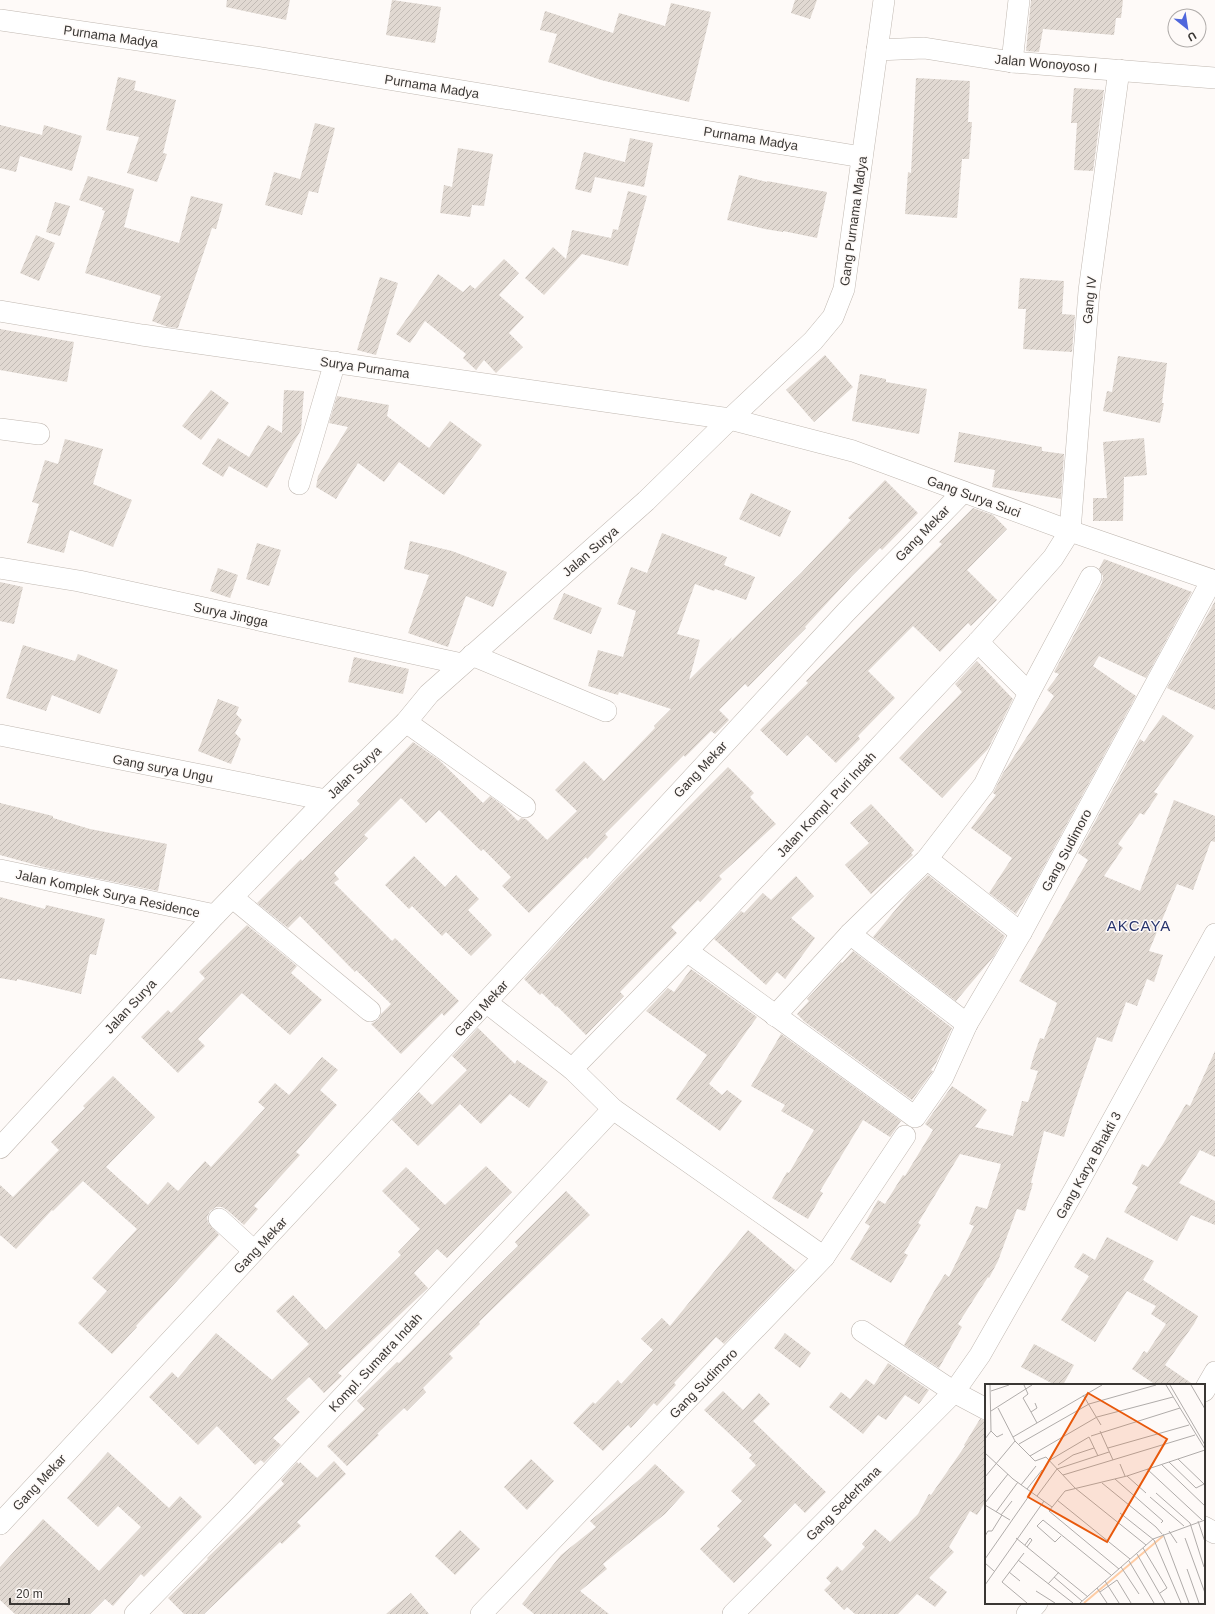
<svg xmlns="http://www.w3.org/2000/svg" width="1215" height="1614" font-family="Arial,sans-serif">
  <style>
    .building { fill: url(#building-hatch) }
    .lines { fill: none; stroke-linecap: round; stroke-linejoin: round }
    .minor-casing { stroke: #c0b8b1; stroke-width: 22 }
    .minor { stroke: #fff; stroke-width: 21 }
    .labels { text-anchor: middle; stroke-width: 3; stroke-linejoin: round; paint-order: stroke }
    .street-label { font-size: 13px; fill: #3a3734; stroke: #fefaf8 }
    .quarter-label { font-size: 15px; letter-spacing: 1px; fill: #27346d; stroke: #fefaf8 }
    .inset-river { fill: none; stroke: #fecca4; stroke-width: 2 }
    .inset-road { fill: none; stroke: #b0acaa; stroke-width: 1 }
    .view { fill: #e8590c; fill-opacity: 0.15; stroke: #e8590c; stroke-width: 2 }
    .inset-edge { fill: none; stroke: #3a3734; stroke-width: 2 }
  </style>
  <defs>
    <pattern id="building-hatch" width="6" height="6" patternUnits="userSpaceOnUse"><rect width="6" height="6" fill="#e1d9d2"/><path d="M-1 1l2-2M0 6l6-6M5 7l2-2" fill="none" stroke="#c2bbb5"/></pattern>
  </defs>
  <rect width="100%" height="100%" fill="#fefaf8"/>
  <g class="building">
    <path d="M227 0H290L286 20 226 7Z"/>
    <path d="M392 0 441 7 435 43 386 35Z"/>
    <path d="M795 0H817L810 19 791 13Z"/>
    <path d="M1031 0H1123L1121 18H1116L1114 35 1043 29 1039 52 1026 51Z"/>
    <path d="M671 3 711 12 689 102 601 80 548 62 557 34 540 30 545 11 613 33 619 13 665 26Z"/>
    <path d="M118 77 136 81 134 90 176 100 163 153 167 154 157 182 127 173 139 137 106 130Z"/>
    <path d="M916 78 970 81 968 122H972L969 159H962L957 218 905 214 908 172 911 173Z"/>
    <path d="M1074 88 1104 90 1093 171 1074 170 1077 123H1071Z"/>
    <path d="M315 123 335 128 318 193 309 191 302 215 265 205 274 172 300 179Z"/>
    <path d="M0 125 42 135 44 125 82 136 72 171 20 156 16 172 0 168Z"/>
    <path d="M630 138 653 143 644 187 595 177 591 193 575 189 584 152 625 162Z"/>
    <path d="M458 148 493 154 484 206 472 205 470 217 440 213 444 185 452 187Z"/>
    <path d="M739 175 767 182V181L827 192 817 238 783 231V232L765 229 727 220Z"/>
    <path d="M88 176 134 189 124 227 179 243 191 196 223 204 216 229 212 228 178 328 168 327 152 321 161 296 85 273 105 211 102 210 103 208 79 200Z"/>
    <path d="M628 191 647 196 628 266 582 254 544 295 525 278 553 247 566 259 572 230 611 238 613 229 618 230Z"/>
    <path d="M55 202 70 206 60 236 46 232Z"/>
    <path d="M36 235 55 243 39 281 20 273Z"/>
    <path d="M504 259 519 273 499 295 524 317 509 333 523 347 496 373 484 360 476 370 463 358 466 354 425 321 410 343 396 334 438 274 463 292 470 285 475 289Z"/>
    <path d="M380 277 398 283 376 355 357 350Z"/>
    <path d="M1020 278 1064 281 1062 314 1075 315 1072 352 1023 349 1026 309H1018Z"/>
    <path d="M0 329 74 342 67 382 0 370Z"/>
    <path d="M825 355 853 387 814 422 786 390Z"/>
    <path d="M1118 356 1167 363 1162 403H1164L1160 423 1103 411 1107 391 1112 392Z"/>
    <path d="M860 374 886 379V382L927 389 919 434 852 421Z"/>
    <path d="M211 390 229 403 201 440 182 426Z"/>
    <path d="M284 390 304 391 301 430 267 488 229 466 223 477 202 464 218 438 249 457 268 425 282 433Z"/>
    <path d="M337 396 389 405 387 416 429 448 450 421 482 445 444 495 399 462 384 482 358 463 336 499 316 487 318 476 348 427 329 423Z"/>
    <path d="M959 432 1042 447V451L1064 454 1061 499 992 487 995 470 954 462Z"/>
    <path d="M1144 438 1147 475 1124 477 1123 521H1093V498H1107L1103 442Z"/>
    <path d="M65 439 103 449 93 484 132 500 113 547 70 530 64 553 27 543 39 504 32 502 45 460 58 464Z"/>
    <path d="M885 480 918 513 882 550 880 548 852 576 805 627 806 628 793 641 748 687 745 684 719 710 729 720 715 734 711 731 685 757 684 755 605 834 608 837 587 859 586 857 529 913 502 886 511 877 483 849 481 851 439 810 426 823 401 798 364 835 368 838 334 873 339 879 334 883 392 941 395 938 459 1001 444 1016 442 1013 401 1054 371 1024 379 1019 381 1014 391 1004 356 970 355 972 300 916 288 928 257 903 301 859 302 861 360 804 357 801 413 742 439 760 483 803 490 796 502 805 518 821 521 818 526 819 547 840 577 811 555 790 584 761 604 781 655 728 654 726 671 709 619 692 618 695 588 686 598 650 623 657 636 611 617 604 631 567 647 573 662 533 727 557 724 565 755 577 746 600 715 589 714 591 695 584 677 634 700 640 689 680 732 637 729 643 801 573 851 520 848 518Z"/>
    <path d="M751 493 791 511 780 537 739 519Z"/>
    <path d="M973 508 993 515 1007 529 967 570 997 600 971 626 968 623 940 652 913 626 868 671 895 698 858 736 860 739 836 763 807 735 787 756 760 730 808 683 806 681 942 544 939 542Z"/>
    <path d="M410 541 452 551 507 572 493 607 466 596 448 647 408 633 429 575 404 569Z"/>
    <path d="M257 543 281 550 269 586 246 579Z"/>
    <path d="M1104 559 1192 592 1146 678 1099 656 1093 666 1136 696 1029 894 1016 914 989 893 1012 858 971 828 996 795 993 793 1003 773 1054 696 1047 690 1059 674 1054 672 1102 583 1103 576 1099 569Z"/>
    <path d="M218 568 238 575 230 598 210 591Z"/>
    <path d="M0 582 23 587 14 624 0 621Z"/>
    <path d="M564 593 602 608 591 634 553 619Z"/>
    <path d="M1215 601V710L1167 688Z"/>
    <path d="M23 645 75 661 78 654 118 670 100 714 52 695 46 711 6 698Z"/>
    <path d="M354 657 409 669 403 694 348 682Z"/>
    <path d="M977 661 1013 699 988 749 942 798 899 758 962 692 955 684Z"/>
    <path d="M218 699 239 707 236 714 242 720 235 733 241 739 231 764 198 751Z"/>
    <path d="M1163 715 1194 736 1154 792 1158 794 1144 815 1140 813 1118 844 1123 848 1104 876 1140 891 1174 800 1215 816V842L1211 841 1193 890 1177 884 1149 951 1163 955 1154 982 1147 979 1137 1006 1126 1002 1112 1042 1097 1037 1072 1110 1064 1137 1044 1131 1031 1183H1033L1025 1211 1017 1209 998 1261 989 1278 988 1277 958 1324 962 1327 939 1368 904 1345 936 1288 945 1274 949 1277 974 1226 969 1224 976 1206 987 1209 1001 1164 960 1154 918 1223 921 1225 904 1253 908 1255 891 1283 850 1259 870 1226 865 1223 878 1200 885 1204 903 1175 905 1176 933 1130 925 1124 952 1086 987 1110 975 1127 1013 1136 1022 1101 1028 1102 1038 1071 1030 1069 1034 1055 1040 1038 1044 1039 1057 1003 1019 981 1088 860 1078 853 1077 855 1140 739 1144 742Z"/>
    <path d="M728 767 754 793 750 797 776 824 719 876 722 879 700 902 698 900 671 927 677 933 620 992 624 996 586 1035 557 1006 556 1007 542 993 540 995 524 979 617 878Z"/>
    <path d="M0 803 53 816V818L90 829 167 844 158 891 47 868 0 855Z"/>
    <path d="M871 804 914 850 911 853 913 855 871 894 845 865 869 843 850 823Z"/>
    <path d="M414 856 445 887 456 875 479 899 468 910 492 935 471 956 446 932 442 936 412 906 409 909 385 885Z"/>
    <path d="M928 875 1005 936 994 956 956 1001 873 937 911 891Z"/>
    <path d="M796 876 814 896 791 918 815 938 785 979 777 972 766 985 714 939 741 911 744 913 763 893 771 900Z"/>
    <path d="M0 897 45 909 46 905 105 919 96 955 90 954 81 994 17 979V981L0 978Z"/>
    <path d="M247 925 297 966 291 973 322 1000 290 1035 242 993 198 1039 205 1046 178 1073 141 1037 168 1010 171 1013 205 978 199 972Z"/>
    <path d="M853 951 952 1028 936 1063 931 1070 933 1071 912 1100 805 1022 797 1014 809 1001 807 999 841 962 842 963Z"/>
    <path d="M691 969 757 1017 709 1084 722 1095 727 1090 742 1101 720 1131 676 1099 707 1055 646 1011 668 988 674 992Z"/>
    <path d="M478 1028 515 1064 517 1060 548 1082 529 1108 510 1094 481 1124 460 1104 418 1146 392 1120 419 1092 432 1105 467 1070 452 1056Z"/>
    <path d="M781 1034 901 1121 890 1137 863 1120 820 1191 823 1193 808 1219 772 1198 787 1172 789 1173 814 1130 781 1111 785 1105 751 1086Z"/>
    <path d="M1215 1051V1157L1200 1150 1179 1183 1215 1201V1225L1191 1215 1177 1241 1124 1212 1138 1187 1132 1184 1142 1164 1148 1167 1163 1144 1186 1104 1190 1106Z"/>
    <path d="M322 1057 338 1070 320 1090 337 1105 296 1152 300 1155 254 1206 258 1209 244 1225 227 1210 222 1207H216L210 1211 207 1217 208 1223 219 1235 136 1326 137 1327 112 1354 78 1323 107 1291 92 1278 137 1229 83 1181 53 1211 52 1210 16 1249 0 1235V1185L13 1197 59 1150 51 1142 85 1108 83 1106 113 1076 155 1117 106 1167 148 1205 168 1182 178 1191 205 1161 211 1167 265 1108 258 1102 275 1083 289 1095Z"/>
    <path d="M486 1166 512 1192 447 1258 437 1249 414 1273 428 1288 338 1373 342 1376 324 1393 309 1377 286 1399 300 1412 273 1438 281 1445 264 1463 261 1460 255 1465 217 1426 198 1445 149 1397 172 1372 178 1378 216 1333 272 1380 309 1344 276 1311 293 1295 326 1330 401 1255 398 1252 420 1229 382 1191 406 1167 445 1205Z"/>
    <path d="M566 1191 590 1215 479 1322 480 1324 449 1354 453 1358 423 1388 426 1392 407 1411 404 1408 377 1434 379 1435 347 1466 327 1446 365 1409 357 1401 397 1362 399 1363 518 1246 515 1242Z"/>
    <path d="M748 1230 795 1270 724 1344 716 1337 674 1383 676 1385 657 1406 654 1403 631 1428 628 1425 603 1451 573 1423 593 1402 595 1404 618 1380 621 1384 653 1350 641 1339 662 1318 670 1326Z"/>
    <path d="M1107 1237 1154 1261 1143 1280 1198 1316 1194 1324 1165 1365 1194 1385H1156L1132 1369 1144 1351 1147 1353 1166 1324 1151 1314 1156 1306 1127 1291 1095 1342 1061 1320 1089 1276 1074 1267 1083 1253 1095 1260Z"/>
    <path d="M785 1333 811 1353 800 1368 774 1348Z"/>
    <path d="M1034 1344 1074 1365 1063 1385H1055L1021 1367Z"/>
    <path d="M888 1363 929 1390 919 1404 905 1395 886 1420 878 1415 863 1434 829 1407 841 1392 850 1399 866 1379 874 1385Z"/>
    <path d="M723 1391 743 1410 759 1393 770 1404 753 1421 826 1492 805 1513 795 1503 763 1536 772 1545 734 1583 700 1549 720 1529 717 1526 742 1501 731 1491 756 1465 749 1458 752 1455 704 1410Z"/>
    <path d="M980 1419 986 1421V1501L977 1515 970 1511 949 1547 954 1552 929 1578 947 1592 935 1607 917 1594 898 1614H855L847 1607 844 1610 824 1590 831 1583 826 1578 837 1566 842 1571 865 1547 862 1544 875 1529 890 1542 918 1514 929 1494 931 1495 965 1446 964 1445Z"/>
    <path d="M108 1452 169 1508 180 1496 202 1517 144 1577 141 1574 113 1606 105 1599 90 1614H15L0 1600V1567L43 1519 99 1571 141 1527 118 1506 98 1527 67 1498Z"/>
    <path d="M531 1459 554 1481 527 1510 504 1487Z"/>
    <path d="M334 1461 346 1474 297 1522 301 1526 282 1544 280 1542 204 1614H184L168 1598 208 1559 207 1558 284 1484 281 1480 297 1462 299 1464 300 1462 317 1478Z"/>
    <path d="M655 1464 685 1492 665 1514 603 1564 607 1569 580 1591 609 1614H534L522 1604 561 1555 596 1527 590 1521 640 1479Z"/>
    <path d="M460 1530 480 1549 455 1575 435 1556Z"/>
    <path d="M411 1593 429 1614H386Z"/>
  </g>
  <g class="lines">
    <g class="minor-casing">
      <g id="minor">
        <path d="M0 20 255 57 862 157"/>
        <path d="M877 50 924 48 1012 62 1215 78"/>
        <path d="M1012 62 1019 0"/>
        <path d="M0 311 142 335 730 419 853 451 1070 531 1215 581"/>
        <path d="M0 429 39 434"/>
        <path d="M299 484 335 362"/>
        <path d="M0 568 79 581 462 664"/>
        <path d="M978 642 1029 693"/>
        <path d="M472 655 606 711"/>
        <path d="M406 722 525 807"/>
        <path d="M0 735 326 800"/>
        <path d="M927 859 1021 933"/>
        <path d="M0 870 215 915"/>
        <path d="M233 898 370 1011"/>
        <path d="M850 934 967 1024"/>
        <path d="M687 951 915 1117 943 1077 967 1024 1021 933 1212 580"/>
        <path d="M486 1002 572 1069 613 1109 824 1257"/>
        <path d="M775 1016 850 934 927 859 984 785 1029 693 1091 577"/>
        <path d="M572 1069 687 951 978 642 1053 558 1070 531 1089 291 1119 70"/>
        <path d="M0 1148 215 915 326 800 406 722 429 694 646 501 730 419 813 341 833 317 844 289 884 0"/>
        <path d="M219 1219 254 1251"/>
        <path d="M862 1331 954 1392 986 1409"/>
        <path d="M1204 1391 1215 1372"/>
        <path d="M0 1524 486 1002 846 612 963 492"/>
        <path d="M1204 1527 1215 1533"/>
        <path d="M135 1614 238 1508 613 1109"/>
        <path d="M481 1614 824 1257 905 1136"/>
        <path d="M733 1614 954 1392 980 1355 1077 1185 1215 934"/>
        <path d="M1027 1614 1037 1603"/>
      </g>
    </g>
    <use href="#minor" class="minor"/>
  </g>
  <g class="labels">
    <g class="street-label">
      <text transform="translate(111 36) rotate(8)" y="5">Purnama Madya</text>
      <text transform="translate(1046 63) rotate(5)" y="5">Jalan Wonoyoso I</text>
      <text transform="translate(432 86) rotate(9)" y="5">Purnama Madya</text>
      <text transform="translate(751 138) rotate(9)" y="5">Purnama Madya</text>
      <text transform="translate(853 221) rotate(-82)" y="5">Gang Purnama Madya</text>
      <text transform="translate(1089 300) rotate(-84)" y="5">Gang IV</text>
      <text transform="translate(365 367) rotate(8)" y="5">Surya Purnama</text>
      <text transform="translate(974 496) rotate(20)" y="5">Gang Surya Suci</text>
      <text transform="translate(922 533) rotate(-46)" y="5">Gang Mekar</text>
      <text transform="translate(590 551) rotate(-41)" y="5">Jalan Surya</text>
      <text transform="translate(231 614) rotate(12)" y="5">Surya Jingga</text>
      <text transform="translate(163 768) rotate(11)" y="5">Gang surya Ungu</text>
      <text transform="translate(700 769) rotate(-47)" y="5">Gang Mekar</text>
      <text transform="translate(354 772) rotate(-44)" y="5">Jalan Surya</text>
      <text transform="translate(826 804) rotate(-47)" y="5">Jalan Kompl. Puri Indah</text>
      <text transform="translate(1066 850) rotate(-62)" y="5">Gang Sudimoro</text>
      <text transform="translate(108 893) rotate(12)" y="5">Jalan Komplek Surya Residence</text>
      <text transform="translate(130 1006) rotate(-47)" y="5">Jalan Surya</text>
      <text transform="translate(481 1008) rotate(-47)" y="5">Gang Mekar</text>
      <text transform="translate(1088 1165) rotate(-61)" y="5">Gang Karya Bhakti 3</text>
      <text transform="translate(260 1245) rotate(-47)" y="5">Gang Mekar</text>
      <text transform="translate(375 1362) rotate(-47)" y="5">Kompl. Sumatra Indah</text>
      <text transform="translate(703 1383) rotate(-46)" y="5">Gang Sudimoro</text>
      <text transform="translate(39 1482) rotate(-47)" y="5">Gang Mekar</text>
      <text transform="translate(843 1503) rotate(-45)" y="5">Gang Sederhana</text>
    </g>
    <g class="quarter-label">
      <text x="1139" y="931">AKCAYA</text>
    </g>
  </g>
  <g transform="translate(985 1384)">
    <rect width="220" height="220" fill="#fefaf8"/>
    <path class="inset-river" d="M99 219 178 152"/>
    <path class="inset-road" d="M39 1 43 10 38 14 46 28M181 1 220 65M185 1 220 61M206 1 220 25M6 7 24 1M98 11 116 41M50 19 52 24 46 28 52 39M13 24 30 57 50 77 61 73 90 104 161 161M6 27 47 1M6 47 12 53 18 50M115 47 128 76M106 52 195 24M28 53 117 1M0 55 6 47 5 1M34 60 104 20 171 1M123 64 204 41M0 69 28 95 67 123M45 72 112 33 188 13M193 75 219 100M65 76 104 53 113 72M184 78 211 104 219 100M135 80 140 92M176 80 220 122M73 81 88 71 109 64M162 85 217 136M78 91 210 51M142 92 161 109M0 93 30 57M130 95 178 137 176 139M117 99 171 143 177 150M36 101 51 82M42 105 57 86M171 109 205 139 219 183M52 112 72 85 124 68M165 113 199 142M72 116 145 175M0 119 23 90M0 121 25 136M11 128 33 98M135 129 169 156 196 219M16 131 27 117M213 137 220 158M184 147 192 159M178 150 204 219M0 152 3 147H7L17 131M76 152 70 158 52 142 58 136 126 191M31 154 103 213M200 154 220 209M40 161 45 154 47 156 42 163M158 164 182 204 175 209M39 169 17 198 42 219M152 170 180 219M0 175 46 109M33 176 88 219M144 177 169 219M0 179 9 187M136 183 154 210M134 185 64 127 80 107 142 92 220 66M202 185 214 219M24 188 35 197M69 193 97 217M120 197 134 219M63 200 74 188M0 201 59 117M112 204 122 219M51 207 70 219M115 208 132 196 146 219M95 219 168 155 220 136"/>
    <path class="view" d="M103 9 182 55 122 158 43 113Z"/>
    <rect width="220" height="220" class="inset-edge"/>
  </g>
  <g transform="translate(1187 28) rotate(150)"><circle r="19" fill="#fefaf8" stroke="#b0acaa"/>
  <path d="M0-3L7 15L0 10L-7 15Z" fill="#4f67dc"/>
  <text y="-6" font-size="11" font-weight="bold" text-anchor="middle" fill="#3a3734">U</text>
  </g>
  <path d="M10 1598v6h59v-6" fill="none" stroke="#3a3734" stroke-width="2"/>
  <text x="16" y="1598" font-size="12" fill="#3a3734" stroke="#fefaf8" stroke-width="3" paint-order="stroke">20 m</text>
</svg>
